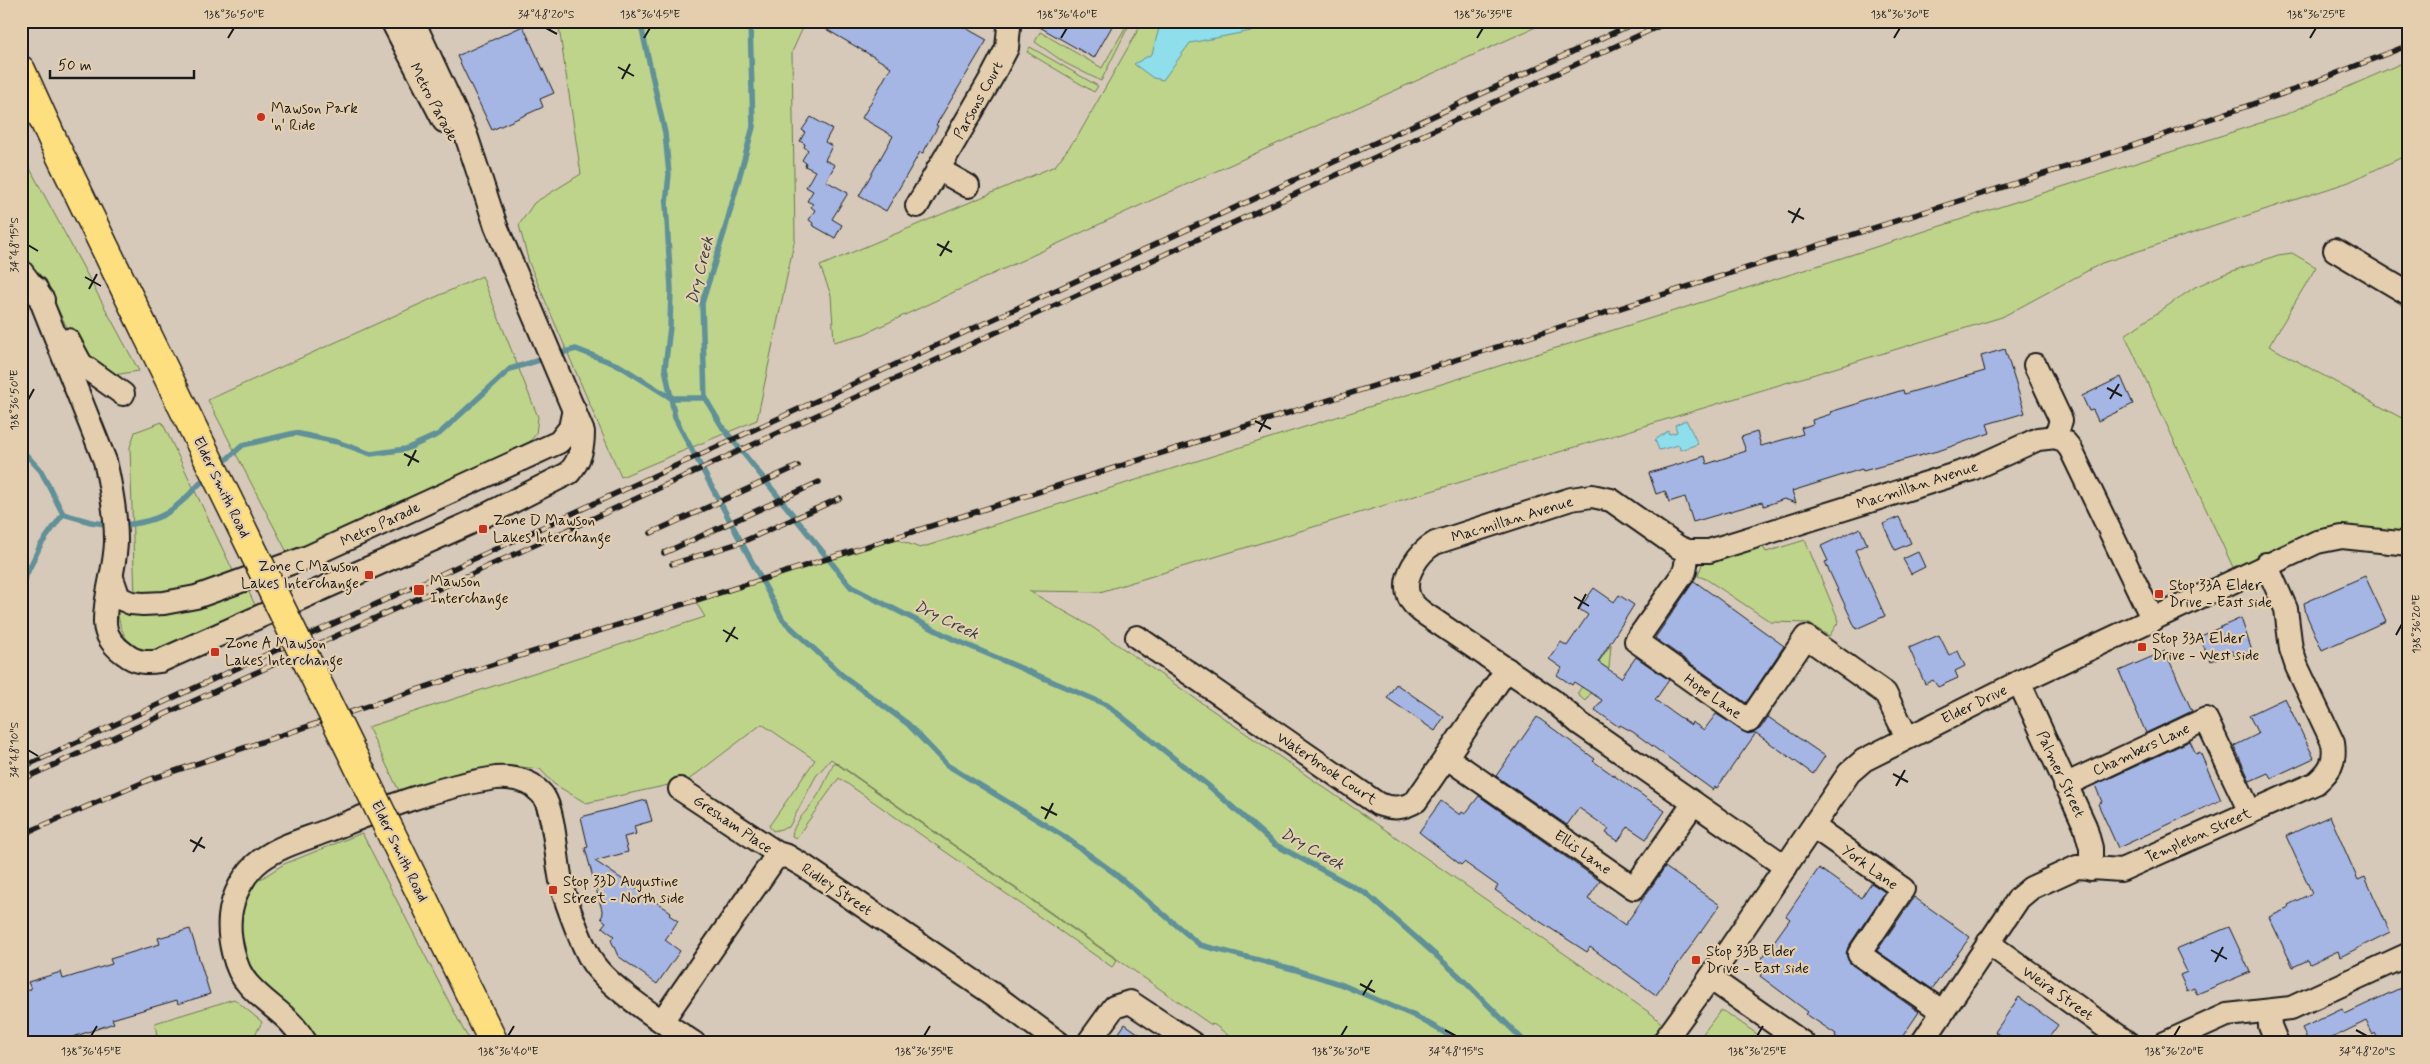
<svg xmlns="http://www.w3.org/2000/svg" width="2430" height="1064" font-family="Mynerve,sans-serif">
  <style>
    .green { fill: #bed48a; stroke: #6d7853 }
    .water { fill: #8fdeeb; stroke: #619098 }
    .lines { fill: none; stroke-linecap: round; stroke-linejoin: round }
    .stream { stroke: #619098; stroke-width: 5.5 }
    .building { fill: #a5b6e5; stroke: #1c1c1c }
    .minor-casing { stroke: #1c1c1c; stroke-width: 26 }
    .primary-casing { stroke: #1c1c1c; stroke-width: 31 }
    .minor { stroke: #e4ceae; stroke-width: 22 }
    .primary { stroke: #fedf80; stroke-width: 28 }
    .rail-casing { stroke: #1c1c1c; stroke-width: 5.5 }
    .rail { stroke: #e4ceae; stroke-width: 4; stroke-dasharray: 11; stroke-linecap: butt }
    .primary-bridge-casing { stroke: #1c1c1c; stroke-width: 31; stroke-linecap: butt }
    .primary-bridge { stroke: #fedf80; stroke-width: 28 }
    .ticks { fill: none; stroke: #1c1c1c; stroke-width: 2 }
    .poi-dot { fill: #c8321e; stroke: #e4ceae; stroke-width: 2 }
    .labels { text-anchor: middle; stroke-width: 4.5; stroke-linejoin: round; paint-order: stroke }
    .street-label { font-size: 15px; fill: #1c1c1c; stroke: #e4ceae }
    .poi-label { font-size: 15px; fill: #1c1c1c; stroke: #e4ceae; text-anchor: start }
    .water-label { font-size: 16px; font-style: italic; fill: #334345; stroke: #e4ceae }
    .neatline { fill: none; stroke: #1c1c1c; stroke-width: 2 }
    .ticks-label { font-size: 12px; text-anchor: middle; fill: #1c1c1c }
  </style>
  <rect width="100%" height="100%" fill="#d7c9b9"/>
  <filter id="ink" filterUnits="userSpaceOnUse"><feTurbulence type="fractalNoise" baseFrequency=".02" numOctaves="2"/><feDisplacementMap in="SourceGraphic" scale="10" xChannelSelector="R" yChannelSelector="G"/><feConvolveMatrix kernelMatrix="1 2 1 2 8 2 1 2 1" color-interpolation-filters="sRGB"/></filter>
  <g filter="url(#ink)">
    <g class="green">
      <path d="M558 21H806L792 52 795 238 757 420 621 477 529 263 519 225 534 203 581 174Z"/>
      <path d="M1129 21H1131L1101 81 1065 63 1035 42 1040 32 1102 68Z"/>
      <path d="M1143 21H1549L1130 210 864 334 834 342 831 295 820 266 1055 166 1079 134Z"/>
      <path d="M1030 47 1098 86 1094 92 1027 52Z"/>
      <path d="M2409 60V154L2349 182 2102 263 2002 317 1100 592 1029 591 1092 627 1653 1015 1681 1043H1349L1347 1039 1346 1043H1238L1215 1025 1210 1024 831 759 816 776 789 827 773 831 769 826 815 760 762 724 687 781 586 803 554 784 540 769 522 767 400 793 368 727 705 617 694 599 893 538 920 548 1801 271 2282 116Z"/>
      <path d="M21 152 139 371 113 375 77 348 47 287 21 251Z"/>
      <path d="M2292 253 2316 267 2269 346 2409 422V544L2342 537 2238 578 2125 335 2195 287 2224 274 2278 255Z"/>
      <path d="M482 276 538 417 536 434 527 445 288 554 208 400Z"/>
      <path d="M162 422 236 577 184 595 135 598 130 447 135 432Z"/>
      <path d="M1805 540 1839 621 1829 636 1808 623 1771 622 1706 579 1698 576 1702 564 1762 545 1766 552Z"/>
      <path d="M246 586 256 607C235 616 161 656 142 650 124 644 120 627 117 610L160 609Z"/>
      <path d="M1611 644 1609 668 1585 701 1577 694Z"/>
      <path d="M834 762 1117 960 1112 967 839 778 796 838 792 836C793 824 804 814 811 805 821 793 828 776 834 762Z"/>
      <path d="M362 833 464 1031 472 1043H319L301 1017 259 978 249 963 241 930 244 904 256 882 284 864Z"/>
      <path d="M234 999 262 1022 251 1043H158L155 1023Z"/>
      <path d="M1720 1011H1724L1770 1043H1712L1702 1035Z"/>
    </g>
    <g class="water">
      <path d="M1161 21H1278L1256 30 1190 43 1163 80 1153 78 1134 64 1152 54Z"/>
      <path d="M1686 420 1698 444 1680 450 1679 445 1659 450 1655 440 1668 431 1669 434 1677 432 1675 425Z"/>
    </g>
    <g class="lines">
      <g class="stream">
        <path d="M640 21 665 133 669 174 666 204 671 289 670 327 665 368 675 418 783 620 842 675 908 724 947 765 1062 835 1113 872 1200 945 1293 969 1340 984 1415 1016 1463 1043"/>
        <path d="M750 21 753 127 724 233 702 303 705 398 723 428 851 587 953 639 1107 705 1210 787 1274 844 1367 894 1458 975 1526 1043"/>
        <path d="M554 355 576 349 620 366 671 398H705"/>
        <path d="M21 449 41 471 63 514 91 522 112 525"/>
        <path d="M220 465 243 445 295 433 337 442 371 454 406 449 439 434 510 369 546 358"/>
        <path d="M121 525C167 522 177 507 207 476"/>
        <path d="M21 586 40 546 63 514"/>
      </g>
    </g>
    <g class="building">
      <path d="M812 21H953L987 40 936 125 938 126 923 153 920 152 886 211 859 196 893 136 862 118 891 67Z"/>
      <path d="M1029 21H1115L1094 58Z"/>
      <path d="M523 26 554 93 540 99 543 107 492 130 457 56Z"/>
      <path d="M811 117 832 129 825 142 832 146 825 160 835 165 826 181 848 193 832 219 842 225 835 238 812 225 813 223 809 220 815 210 811 207 813 204 807 201 813 191 806 187 815 171 805 166 806 163 802 160 808 150 804 147 805 144 800 141 805 132 802 130Z"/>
      <path d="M2005 349 2025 413 1987 424 1990 433 1941 450 1863 471 1862 469 1792 491 1796 503 1784 499 1764 506 1762 502 1693 522 1685 497 1669 502 1665 491 1656 494 1649 473 1705 456 1707 464 1746 451 1741 437 1757 432 1761 446 1803 434 1801 428 1813 424 1812 420 1831 414 1830 412 1903 390 1904 394 1985 371 1981 356Z"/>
      <path d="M2121 377 2133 404 2098 421 2093 410 2089 411 2082 396Z"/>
      <path d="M1899 517 1911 543 1895 550 1883 524Z"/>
      <path d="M1860 528 1867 544 1855 550 1885 616 1856 629 1825 562 1828 561 1821 546Z"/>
      <path d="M1918 552 1925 567 1911 574 1903 559Z"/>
      <path d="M2365 576 2386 621 2322 650 2306 614 2304 603Z"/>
      <path d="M1694 581 1784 646 1746 703 1655 638Z"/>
      <path d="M1594 588 1614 602 1619 595 1634 605 1598 662 1621 678 1636 657 1669 680 1655 700 1691 725 1692 722 1704 730 1716 714 1748 734 1760 729 1768 717 1825 756 1813 774 1756 733 1717 788 1715 787 1713 790 1633 732 1620 725 1619 727 1595 710 1602 700 1574 682 1572 685 1557 675 1562 668 1549 659 1561 642 1567 646 1588 615 1579 609Z"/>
      <path d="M2241 618 2252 651 2236 659 2232 651 2211 661 2199 637Z"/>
      <path d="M1939 635 1949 655 1958 651 1965 666 1955 671 1958 678 1938 687 1933 680 1925 684 1909 648Z"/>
      <path d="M2165 651 2192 711 2146 733 2119 671Z"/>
      <path d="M1396 684 1444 717 1435 731 1387 698Z"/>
      <path d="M2285 698 2314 758 2271 778 2268 773 2250 781 2234 746 2258 734 2249 715Z"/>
      <path d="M1537 717 1595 759 1593 761 1665 811 1646 839 1628 827 1618 841 1606 833 1609 829 1579 808 1567 825 1496 776Z"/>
      <path d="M2190 741 2196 754 2200 752 2221 800 2118 848 2098 804 2102 802 2095 785Z"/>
      <path d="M1479 796 1600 881 1588 899 1625 925 1665 867 1720 905 1656 995 1590 947 1587 952 1533 917 1495 890 1498 886 1464 862 1461 865 1419 832 1441 801 1460 815 1462 812 1465 814Z"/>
      <path d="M646 800 652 821 634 826 636 834 624 837 628 852 595 861 671 912 669 915 678 921 665 940 680 951 657 984 618 956 611 940 614 936 602 927 606 922 601 918 603 914 585 848 588 847 581 817Z"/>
      <path d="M2330 816 2358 880 2365 877 2390 932 2340 957 2338 951 2310 964 2308 960 2293 967 2269 917 2289 908 2288 905 2312 893 2286 836Z"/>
      <path d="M1819 868 1861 898 1871 883 1885 892 1848 947 1846 954 1852 965 1919 1012 1898 1043H1844L1835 1036 1836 1034 1806 1014 1808 1012 1760 976 1762 973 1755 968 1790 919 1786 916Z"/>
      <path d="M1914 897 1970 937 1932 989 1877 951Z"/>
      <path d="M2229 927 2250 972 2197 994 2194 988 2187 991 2180 975 2187 972 2176 949Z"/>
      <path d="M190 929 210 994 178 1004 177 1000 112 1019 114 1023 56 1043H21V992L31 989 28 982 61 972 63 979 112 964 110 959 160 944 158 938Z"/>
      <path d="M2409 984V1043H2380L2375 1033 2373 1035 2366 1021 2322 1043H2309L2302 1028 2342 1009 2345 1014Z"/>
      <path d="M2019 997 2058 1025 2045 1043H2011L1995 1032Z"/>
      <path d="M1125 1024 1152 1043H1112Z"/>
    </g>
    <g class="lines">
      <g class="minor-casing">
        <g id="minor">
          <path d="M392 21 444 121"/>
          <path d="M938 169 968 186"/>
          <path d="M917 206 993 75 1007 48 1009 27"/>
          <path d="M2335 250 2409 294"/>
          <path d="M21 271 43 300"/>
          <path d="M36 288 105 461C111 487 116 513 116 540 116 568 104 596 105 623 105 636 115 647 125 654 136 663 147 663 160 661L470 523 569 473C580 460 583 449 583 432L496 226 466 135 413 21"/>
          <path d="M68 340 81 364 123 394"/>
          <path d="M2035 365 2061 420 2056 437"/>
          <path d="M1688 551 1685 571 1636 641 1749 721 1806 637 1885 693 1907 737"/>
          <path d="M112 578 119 598 131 603 143 604 164 603 196 597 308 557 559 442 570 428 574 409"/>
          <path d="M1137 637 1378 804C1392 809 1403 809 1416 801L1507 669"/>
          <path d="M2019 682 2085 826 2091 848V869"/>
          <path d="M1446 757 1634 888 1694 803"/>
          <path d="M2065 785 2206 719 2250 812"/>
          <path d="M680 789 777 853 787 856 804 866 994 995 1059 1043"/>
          <path d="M1814 827 1903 889 1859 954 1943 1012"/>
          <path d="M1786 867 1579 723 1552 700 1422 612C1417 608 1412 604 1409 597 1401 577 1419 552 1435 543L1571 499 1592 496 1611 500 1678 547 1688 551H1709L1972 469 2038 439 2056 437 2064 441 2070 448 2153 620"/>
          <path d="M1988 943 2128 1043"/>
          <path d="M1710 978 1803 1043"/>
          <path d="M2269 1011 2270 1026 2277 1043"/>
          <path d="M662 1021 775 858 787 856"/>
          <path d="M306 1043C289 1014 268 1007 248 984 234 969 228 937 230 917 232 896 244 873 261 860 281 845 306 839 329 830 382 809 439 786 496 778 507 777 522 779 532 785 535 788 542 793 544 797 556 816 556 869 564 894 571 915 580 940 591 960 606 986 667 1025 694 1043"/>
          <path d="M1088 1043 1114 1007 1130 1002 1192 1043"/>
          <path d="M1663 1043 1710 978 1849 773 1864 760 2019 682 2317 542 2342 537 2409 544"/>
          <path d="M1922 1043 2019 898 2031 888 2077 867 2121 870 2316 783C2330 771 2336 762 2333 743L2297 667 2291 649 2286 609 2266 564"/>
          <path d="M2165 1043 2227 1015 2291 1008 2409 954"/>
        </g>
      </g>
      <g class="primary-casing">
        <g id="primary">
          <path d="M21 70 56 147 146 332"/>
          <path d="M390 831 494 1043"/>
        </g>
      </g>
      <use href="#minor" class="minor"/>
      <use href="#primary" class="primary"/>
      <g class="rail-casing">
        <g id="rail">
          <path d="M651 533 798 466"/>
          <path d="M664 553 819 482"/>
          <path d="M672 564 742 542 840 498"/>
          <path d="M21 768 1639 21"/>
          <path d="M21 780 631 501 1670 21"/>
          <path d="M21 835 151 779 485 667 2120 150 2299 88 2409 45"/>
        </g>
      </g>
      <use href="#rail" class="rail"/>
      <g class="primary-bridge-casing">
        <path id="primary-bridge" d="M146 332 390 831"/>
      </g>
      <use href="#primary-bridge" class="primary-bridge"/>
    </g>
  </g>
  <path class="ticks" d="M546 28 557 34M228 38 234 28M644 38 650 28M1061 38 1067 28M1477 38 1483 28M1894 38 1900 28M2310 38 2316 28M618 67 634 76M622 79 630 64M1788 211 1804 219M1792 223 1800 208M937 244 952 252M28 245 38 251M940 256 949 241M85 277 101 286M89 289 97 274M2107 388 2122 396M2110 399 2119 384M28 400 34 389M1255 421 1271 429M1259 432 1267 417M404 454 419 462M408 466 416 450M1574 597 1589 606M1578 609 1586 594M723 630 738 639M2396 635 2402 624M726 642 735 627M28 750 38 756M1893 774 1908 782M1896 786 1905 770M1041 807 1057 815M1045 819 1053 803M190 840 205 848M193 852 202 837M2211 950 2227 959M2215 962 2223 947M1360 984 1375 992M1363 995 1372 980M1445 1030 1456 1036M2356 1030 2367 1036M91 1036 97 1026M508 1036 514 1026M924 1036 930 1026M1341 1036 1347 1026M1757 1036 1763 1026M2174 1036 2180 1026"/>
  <g class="poi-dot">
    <circle cx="261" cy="117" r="5"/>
    <rect x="478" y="524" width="10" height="10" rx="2.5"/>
    <rect x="364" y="570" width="10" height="10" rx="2.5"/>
    <rect x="413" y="584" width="12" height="12" rx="2.5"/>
    <rect x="2154" y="589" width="10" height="10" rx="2.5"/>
    <rect x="2137" y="642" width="10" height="10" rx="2.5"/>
    <rect x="210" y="647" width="10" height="10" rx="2.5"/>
    <rect x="548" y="885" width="10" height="10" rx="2.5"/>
    <rect x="1691" y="955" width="10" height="10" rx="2.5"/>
  </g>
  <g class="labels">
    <g class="street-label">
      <text transform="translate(978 100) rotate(-61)" y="5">Parsons Court</text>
      <text transform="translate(434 102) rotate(62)" y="5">Metro Parade</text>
      <text transform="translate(1917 485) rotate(-18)" y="5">Macmillan Avenue</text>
      <text transform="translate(222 487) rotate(64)" y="5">Elder Smith Road</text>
      <text transform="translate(1512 519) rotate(-17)" y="5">Macmillan Avenue</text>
      <text transform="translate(380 524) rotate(-25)" y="5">Metro Parade</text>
      <text transform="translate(1713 696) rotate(35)" y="5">Hope Lane</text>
      <text transform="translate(1974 704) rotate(-26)" y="5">Elder Drive</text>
      <text transform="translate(2141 749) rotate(-25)" y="5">Chambers Lane</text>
      <text transform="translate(1327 768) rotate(34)" y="5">Waterbrook Court</text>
      <text transform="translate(2061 774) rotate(65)" y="5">Palmer Street</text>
      <text transform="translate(733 824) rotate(34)" y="5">Gresham Place</text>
      <text transform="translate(2198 835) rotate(-24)" y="5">Templeton Street</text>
      <text transform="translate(400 851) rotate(64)" y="5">Elder Smith Road</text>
      <text transform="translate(1583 852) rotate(35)" y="5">Ellis Lane</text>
      <text transform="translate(1870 867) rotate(36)" y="5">York Lane</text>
      <text transform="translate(837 889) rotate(34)" y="5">Ridley Street</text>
      <text transform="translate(2058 993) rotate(35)" y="5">Weira Street</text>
    </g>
    <g class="poi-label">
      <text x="271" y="113">Mawson Park<tspan x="271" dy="17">'n' Ride</tspan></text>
      <text x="493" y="525">Zone D Mawson<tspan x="493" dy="17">Lakes Interchange</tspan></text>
      <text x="359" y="571" text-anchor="end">Zone C Mawson<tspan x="359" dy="17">Lakes Interchange</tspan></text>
      <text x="430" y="586">Mawson<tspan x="430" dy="17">Interchange</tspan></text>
      <text x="2169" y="590">Stop 33A Elder<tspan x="2169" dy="17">Drive - East side</tspan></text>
      <text x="2152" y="643">Stop 33A Elder<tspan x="2152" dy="17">Drive - West side</tspan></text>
      <text x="225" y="648">Zone A Mawson<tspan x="225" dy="17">Lakes Interchange</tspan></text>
      <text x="563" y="886">Stop 33D Augustine<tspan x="563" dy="17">Street - North side</tspan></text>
      <text x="1706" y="956">Stop 33B Elder<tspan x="1706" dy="17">Drive - East side</tspan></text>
    </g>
    <g class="water-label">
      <text transform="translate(699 270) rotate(-76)" y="6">Dry Creek</text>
      <text transform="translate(947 619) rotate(26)" y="6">Dry Creek</text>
      <text transform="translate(1313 848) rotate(29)" y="6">Dry Creek</text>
    </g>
  </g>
  <rect width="2430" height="1064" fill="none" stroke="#e4ceae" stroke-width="55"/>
  <path d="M50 70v8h144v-8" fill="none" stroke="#1c1c1c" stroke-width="2.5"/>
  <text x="58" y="70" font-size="15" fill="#1c1c1c" stroke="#e4ceae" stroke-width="4" paint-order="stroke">50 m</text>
  <rect x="28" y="28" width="2374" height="1008" class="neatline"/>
  <g class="ticks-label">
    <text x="234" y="18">138°36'50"E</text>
    <text x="546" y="18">34°48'20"S</text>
    <text x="650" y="18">138°36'45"E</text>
    <text x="1067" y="18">138°36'40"E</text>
    <text x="1483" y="18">138°36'35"E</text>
    <text x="1900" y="18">138°36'30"E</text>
    <text x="2316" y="18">138°36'25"E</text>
    <text transform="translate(14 245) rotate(-90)" y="4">34°48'15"S</text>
    <text transform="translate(14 400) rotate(-90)" y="4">138°36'50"E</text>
    <text transform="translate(2416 624) rotate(-90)" y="4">138°36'20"E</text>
    <text transform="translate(14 750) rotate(-90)" y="4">34°48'10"S</text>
    <text x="91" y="1055">138°36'45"E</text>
    <text x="508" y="1055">138°36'40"E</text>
    <text x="924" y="1055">138°36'35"E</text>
    <text x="1341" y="1055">138°36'30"E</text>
    <text x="1456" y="1055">34°48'15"S</text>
    <text x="1757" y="1055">138°36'25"E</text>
    <text x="2174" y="1055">138°36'20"E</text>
    <text x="2367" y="1055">34°48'20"S</text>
  </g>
</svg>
